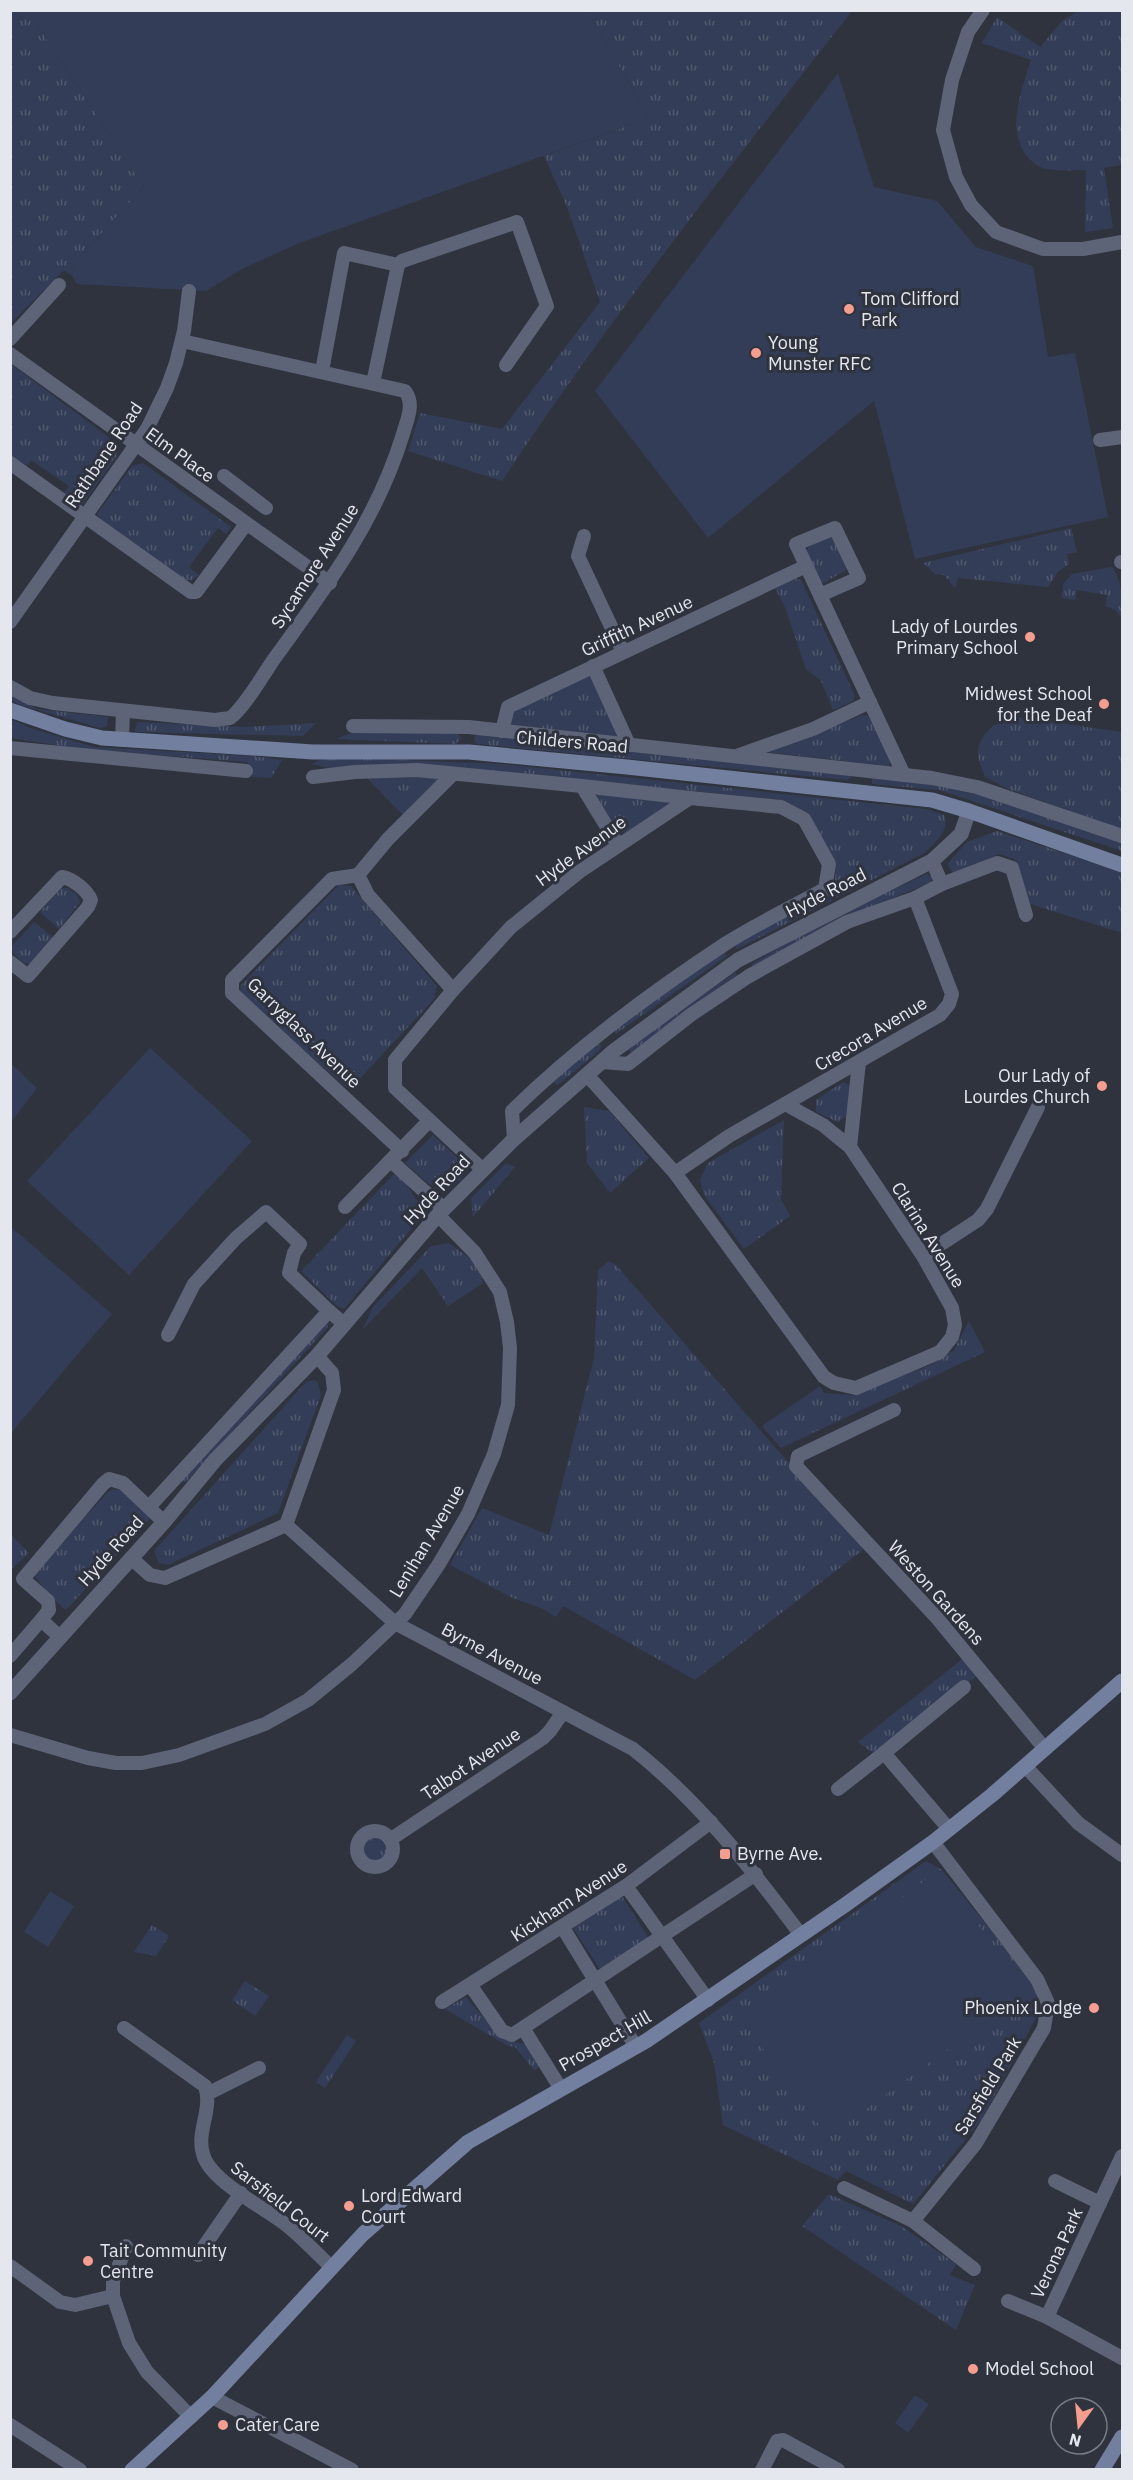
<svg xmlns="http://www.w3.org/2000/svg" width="1133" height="2480" font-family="'IBM Plex Sans',sans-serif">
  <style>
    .grass { fill: url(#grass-tufts) }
    .garden { fill: #343d57 }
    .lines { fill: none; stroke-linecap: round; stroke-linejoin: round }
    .minor { stroke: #5d6478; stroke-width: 14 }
    .tertiary { stroke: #5d6478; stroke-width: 15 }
    .secondary { stroke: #737f9f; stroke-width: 15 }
    .poi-dot { fill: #f59d8e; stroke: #2f333e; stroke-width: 2 }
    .labels { text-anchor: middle; stroke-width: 6; stroke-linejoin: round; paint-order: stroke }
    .poi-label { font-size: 18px; fill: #e4e7ee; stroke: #2f333e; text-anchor: start }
    .street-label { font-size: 18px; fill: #e4e7ee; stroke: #2f333e }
  </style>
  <defs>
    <pattern id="grass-tufts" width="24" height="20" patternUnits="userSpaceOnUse" patternTransform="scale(1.5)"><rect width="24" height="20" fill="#343d57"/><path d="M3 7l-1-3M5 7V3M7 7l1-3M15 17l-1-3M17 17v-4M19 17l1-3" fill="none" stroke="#51596f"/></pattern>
  </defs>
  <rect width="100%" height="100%" fill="#2f333e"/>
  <g class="grass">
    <path d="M11 11H28L144 187 76 261 72 276 64 270 11 323Z"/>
    <path d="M581 11H852C732 164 610 318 502 481L408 451 420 413 502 429 600 302 567 207 544 156 649 118 589 14Z"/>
    <path d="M1079 11H1122V165L1104 168 1113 228 1085 232 1086 170C1071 170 1048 173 1035 164 1002 139 1021 91 1031 60L982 43 997 17 1040 47 1063 20Z"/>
    <path d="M11 364 115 442 119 448 116 457 81 507 63 494 69 486 31 460 25 468 11 457Z"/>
    <path d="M143 463 231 527 226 534 218 528 189 567 199 575 192 580H183L100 519 97 514 132 466Z"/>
    <path d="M1071 528 1077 552 1067 554 1069 564 1058 572 1048 587 958 578 955 588 944 575 935 574 923 563Z"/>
    <path d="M828 536 832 538 846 566V570L824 583 819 581 806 555 808 547Z"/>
    <path d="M1112 567C1122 580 1123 602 1122 618L1115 610 1105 606 1107 595 1077 590 1075 600 1062 598 1063 584 1072 574Z"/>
    <path d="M794 578 801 580 855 696 853 701 833 710 821 681 806 669 785 607 775 588Z"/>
    <path d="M585 674 596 681 617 732 616 737 509 724 514 708Z"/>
    <path d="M10 693 37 709 108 717 107 726 100 728 20 705 11 700Z"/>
    <path d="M863 715 868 716 890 759 889 766 767 752Z"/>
    <path d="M1011 716 1122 732V829L1010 790 985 777C983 770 978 761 978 754 977 735 997 722 1011 716Z"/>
    <path d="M11 719 30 728 94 747 252 756 282 760 271 778 252 777 248 762 82 749 11 738Z"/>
    <path d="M137 722 245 727 316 723 303 736 135 732Z"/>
    <path d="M356 731H455L461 738 456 744 336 739Z"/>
    <path d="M476 733 849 773 851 777 848 780 477 744 474 740Z"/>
    <path d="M327 757 501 764 926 809 944 815C950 831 936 841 926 852L737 949 735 945 826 894 835 882 836 862 807 813 784 800 429 765 333 769 312 764Z"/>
    <path d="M365 776H437L441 780 405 817Z"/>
    <path d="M872 776 971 790 1122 841V851L939 790 872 784Z"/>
    <path d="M600 792 667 800 671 804 626 833 617 831 595 797Z"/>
    <path d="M997 831 1122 872V933L1027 903 1014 859 999 854 953 873 947 864 967 842Z"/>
    <path d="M927 874 933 878 930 883 836 921 755 968 751 964 833 917Z"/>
    <path d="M339 885 351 886 437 986 434 999 352 1087 345 1086 240 995 241 985Z"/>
    <path d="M60 888H68L77 895 80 902 59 929 40 912Z"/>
    <path d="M34 922 53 937 29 964C21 963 12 954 11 947Z"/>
    <path d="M722 951 727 956 616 1034 612 1029Z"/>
    <path d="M736 972 737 979 632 1054 628 1048Z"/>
    <path d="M595 1043 601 1045 600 1050 558 1085 551 1081Z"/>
    <path d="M843 1082 850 1086 847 1116 838 1122 816 1112V1100Z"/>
    <path d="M584 1107 609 1111 649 1158 610 1193 587 1163Z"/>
    <path d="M784 1120 781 1199 790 1216 744 1249 704 1195 700 1180 708 1163Z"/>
    <path d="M433 1135 466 1166 462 1178 448 1190 429 1184 405 1163Z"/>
    <path d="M506 1163 515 1167 473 1217 471 1198Z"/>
    <path d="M394 1174 404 1181 422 1208 420 1218 344 1309 337 1306 301 1271Z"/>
    <path d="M449 1243 480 1266 483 1283 448 1306 422 1268 363 1329 373 1307 431 1246Z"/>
    <path d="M609 1261 616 1265 864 1549 695 1680 563 1606 556 1617 541 1608 513 1598 450 1565 482 1508 549 1535 594 1358 598 1270Z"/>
    <path d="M969 1321 985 1352 781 1448 762 1426 820 1386 824 1393 852 1395 930 1365 954 1350Z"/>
    <path d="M323 1322H329L327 1328 185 1483 179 1481Z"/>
    <path d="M315 1380 318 1383 321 1395 278 1513 168 1565 159 1563 154 1551 306 1382Z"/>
    <path d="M121 1489 149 1517V1520L66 1610 49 1595 34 1575 42 1562 110 1490Z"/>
    <path d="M11 1535 29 1553 11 1570Z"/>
    <path d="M970 1653 985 1670 873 1753 858 1742Z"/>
    <circle cx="375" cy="1849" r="13"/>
    <path d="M926 1861 942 1870 1035 1985 1039 2012 982 2119 913 2204 846 2171 838 2180 723 2125 714 2063 699 2023Z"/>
    <path d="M622 1896 648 1937 600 1969 573 1928Z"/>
    <path d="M152 1925 169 1936 156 1956 134 1952Z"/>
    <path d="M245 1981 269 1996 255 2016 232 2000Z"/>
    <path d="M466 1997 502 2039 525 2044 541 2066 534 2070 515 2047 508 2046 445 2009Z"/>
    <path d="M347 2035 356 2041 325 2088 316 2082Z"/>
    <path d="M829 2194 901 2226 956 2264 950 2275 975 2285 956 2330 802 2226Z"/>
  </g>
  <g class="garden">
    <path d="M28 11H581L589 14 649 118 297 244 244 268 206 291 77 284 72 276 76 261 144 187Z"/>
    <path d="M838 73 874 187 937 201 976 247 1033 266 1048 357 1075 353 1108 517 915 559 874 401 708 538 595 391Z"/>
    <path d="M150 1048 252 1141 129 1275 27 1181Z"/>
    <path d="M10 1063 37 1088 11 1122H10Z"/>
    <path d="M11 1227 112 1314 11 1433Z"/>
    <path d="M938 1871 1027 1991 828 2137 740 2017Z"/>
    <path d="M50 1891 74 1906 48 1947 24 1932Z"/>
    <path d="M915 2395 929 2404 908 2433 895 2423Z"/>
  </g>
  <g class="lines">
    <g class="minor">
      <path d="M983 10 968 32 952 80 943 130 956 177 971 205 996 232 1043 249H1083L1122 242"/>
      <path d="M398 265 402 261 517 222 547 306 506 365"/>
      <path d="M10 339 59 285"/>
      <path d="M10 354 330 583"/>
      <path d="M322 371 344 253 398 265 373 383"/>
      <path d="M1100 440 1122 437"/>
      <path d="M10 463 191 592H196L246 524"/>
      <path d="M224 476 266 508"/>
      <path d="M584 536 578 556 623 652"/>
      <path d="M1121 562H1122"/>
      <path d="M820 595 859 578 835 528 796 544 904 775"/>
      <path d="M10 622 147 429 167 388 176 363 184 331 189 291"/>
      <path d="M593 666 629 745"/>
      <path d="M10 687 30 698 53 703 215 720 230 718C244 708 263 675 274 659 327 586 376 522 403 434 407 420 415 404 405 391L182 341"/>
      <path d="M353 726 469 727 932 778 977 787 1122 836"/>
      <path d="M502 731 508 707 804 567"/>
      <path d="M122 740 123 711"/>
      <path d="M10 748 246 771"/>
      <path d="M739 755 813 729 870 702"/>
      <path d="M313 777 355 772 417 770 582 786 618 845"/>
      <path d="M582 786 690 798"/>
      <path d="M358 875 332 879 232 980V993L402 1151"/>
      <path d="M942 884 997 863 1012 868 1026 915"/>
      <path d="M10 932 62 877C73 879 87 890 91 900L88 907 28 976 10 962"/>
      <path d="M453 990 368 895 358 875 388 839 453 774"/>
      <path d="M602 1062 628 1064 692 1014 749 976 847 922 915 898"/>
      <path d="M588 1076 675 1173 824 1377 834 1383 856 1388 940 1352 952 1337 955 1325 952 1308 923 1256 850 1147 823 1125 787 1105"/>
      <path d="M850 1147 859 1062"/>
      <path d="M392 1162 444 1209"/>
      <path d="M482 1169 395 1088V1060L453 990 511 927 579 872 690 798 781 807 804 819 829 864 825 889C792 907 756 924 725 944 649 994 576 1048 512 1111L514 1139"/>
      <path d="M675 1173 729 1136 940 1015 949 1004 952 994 915 898 942 884 932 861"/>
      <path d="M345 1207 428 1122"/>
      <path d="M923 1256 978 1220 987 1209 1038 1107"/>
      <path d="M168 1335 194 1284 236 1238 266 1212 300 1244 294 1253 289 1273 329 1311"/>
      <path d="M894 1410 798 1456 796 1466 937 1618 1045 1749"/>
      <path d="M149 1507 329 1311 344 1324"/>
      <path d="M286 1525 334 1390 332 1373 317 1356"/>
      <path d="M131 1558 150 1575 165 1578 286 1525 395 1623 633 1749C699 1801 751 1868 801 1935"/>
      <path d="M59 1636 41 1620 49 1610 48 1601 23 1579 103 1484 109 1479 123 1483 164 1522"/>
      <path d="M10 1656 41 1620"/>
      <path d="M10 1735 88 1758 116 1763H142L179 1755 265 1724 308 1700 352 1664 405 1614 439 1564 468 1514 494 1454 508 1405 510 1348 507 1322 500 1292 475 1253 438 1215"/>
      <path d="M884 1753 964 1687"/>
      <path d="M1026 1767 1078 1823 1122 1855"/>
      <path d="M838 1789 884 1753 949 1829"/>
      <circle cx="375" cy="1849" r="18"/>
      <path d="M391 1839 543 1738 550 1731 563 1712"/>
      <path d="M626 1886 708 2000"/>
      <path d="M563 1928 636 2047"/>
      <path d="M471 1986 502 2031 512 2035 756 1874"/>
      <path d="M442 2002 626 1886 711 1822"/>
      <path d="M124 2028 205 2086C213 2110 196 2131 203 2154 210 2182 268 2209 290 2228 305 2241 318 2254 331 2267"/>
      <path d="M523 2028 561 2089"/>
      <path d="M207 2094 259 2068"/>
      <path d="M844 2188 913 2221 976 2143 1044 2028 1048 2003 1037 1979 933 1842"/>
      <path d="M1100 2203 1122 2156"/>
      <path d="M913 2221 974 2269"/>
      <path d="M126 2246 113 2281V2296L129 2343 147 2372 191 2417"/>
      <path d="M198 2255 241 2193"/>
      <path d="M10 2266 60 2302 75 2305 113 2296"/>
      <path d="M1008 2301 1047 2317 1122 2358"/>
      <path d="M1047 2317 1100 2203 1055 2181"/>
      <path d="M212 2397 352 2470"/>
      <path d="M10 2425 80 2470"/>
      <path d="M762 2470 777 2441 783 2440 838 2470"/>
    </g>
    <path class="tertiary" d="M10 1693 164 1522 216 1459 317 1356 438 1215 514 1139 615 1050 738 960 932 861 961 834 969 811"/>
    <g class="secondary">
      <path d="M10 710 65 729 102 738 313 752H469L627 767 932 800 969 811 1122 865"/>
      <path d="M132 2470 212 2397 363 2234 468 2142 646 2041 845 1905 933 1842 992 1795 1122 1681"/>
      <path d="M1102 2470 1122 2437"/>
    </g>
  </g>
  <g class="poi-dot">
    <circle cx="849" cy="309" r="6"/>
    <circle cx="756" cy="353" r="6"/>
    <circle cx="1030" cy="637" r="6"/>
    <circle cx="1104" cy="704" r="6"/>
    <circle cx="1102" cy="1086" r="6"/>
    <rect x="719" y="1848" width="12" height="12" rx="3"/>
    <circle cx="1094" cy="2008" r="6"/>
    <circle cx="349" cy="2206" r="6"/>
    <circle cx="88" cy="2261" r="6"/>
    <circle cx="973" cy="2369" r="6"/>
    <circle cx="223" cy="2425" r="6"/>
  </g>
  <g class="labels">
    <g class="poi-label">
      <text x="861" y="305">Tom Clifford<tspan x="861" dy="21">Park</tspan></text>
      <text x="768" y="349">Young<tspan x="768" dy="21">Munster RFC</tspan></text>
      <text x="1018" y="633" text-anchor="end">Lady of Lourdes<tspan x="1018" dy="21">Primary School</tspan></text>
      <text x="1092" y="700" text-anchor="end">Midwest School<tspan x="1092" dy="21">for the Deaf</tspan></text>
      <text x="1090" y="1082" text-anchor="end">Our Lady of<tspan x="1090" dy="21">Lourdes Church</tspan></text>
      <text x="737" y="1860">Byrne Ave.</text>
      <text x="1082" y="2014" text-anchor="end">Phoenix Lodge</text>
      <text x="361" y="2202">Lord Edward<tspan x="361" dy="21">Court</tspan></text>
      <text x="100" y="2257">Tait Community<tspan x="100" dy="21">Centre</tspan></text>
      <text x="985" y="2375">Model School</text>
      <text x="235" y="2431">Cater Care</text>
    </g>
    <g class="street-label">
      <text transform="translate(104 455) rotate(-56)" y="6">Rathbane Road</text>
      <text transform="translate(180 455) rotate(36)" y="6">Elm Place</text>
      <text transform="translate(315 566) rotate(-57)" y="6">Sycamore Avenue</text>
      <text transform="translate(637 626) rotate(-25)" y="6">Griffith Avenue</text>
      <text transform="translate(572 742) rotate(5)" y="6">Childers Road</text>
      <text transform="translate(581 851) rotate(-36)" y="6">Hyde Avenue</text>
      <text transform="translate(826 893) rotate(-27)" y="6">Hyde Road</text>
      <text transform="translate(304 1033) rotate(44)" y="6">Garryglass Avenue</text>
      <text transform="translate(871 1034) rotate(-31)" y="6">Crecora Avenue</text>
      <text transform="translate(437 1190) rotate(-47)" y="6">Hyde Road</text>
      <text transform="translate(928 1235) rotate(58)" y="6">Clarina Avenue</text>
      <text transform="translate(427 1541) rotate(-59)" y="6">Lenihan Avenue</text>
      <text transform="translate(111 1551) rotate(-48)" y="6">Hyde Road</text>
      <text transform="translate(936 1593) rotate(48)" y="6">Weston Gardens</text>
      <text transform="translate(492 1654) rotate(28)" y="6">Byrne Avenue</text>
      <text transform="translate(471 1764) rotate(-34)" y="6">Talbot Avenue</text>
      <text transform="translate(569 1901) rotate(-33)" y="6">Kickham Avenue</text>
      <text transform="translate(605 2041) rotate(-30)" y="6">Prospect Hill</text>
      <text transform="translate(988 2086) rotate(-59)" y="6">Sarsfield Park</text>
      <text transform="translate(280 2202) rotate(38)" y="6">Sarsfield Court</text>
      <text transform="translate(1057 2253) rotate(-65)" y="6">Verona Park</text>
    </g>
  </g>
  <rect width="1133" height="2480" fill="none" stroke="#e4e7ee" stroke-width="24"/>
  <g transform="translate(1079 2426) rotate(195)"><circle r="28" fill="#2f333e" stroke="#777b84" stroke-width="1.5"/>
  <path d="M0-4.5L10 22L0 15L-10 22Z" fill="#f59d8e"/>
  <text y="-9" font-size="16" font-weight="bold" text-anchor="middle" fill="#e4e7ee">N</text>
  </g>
</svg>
